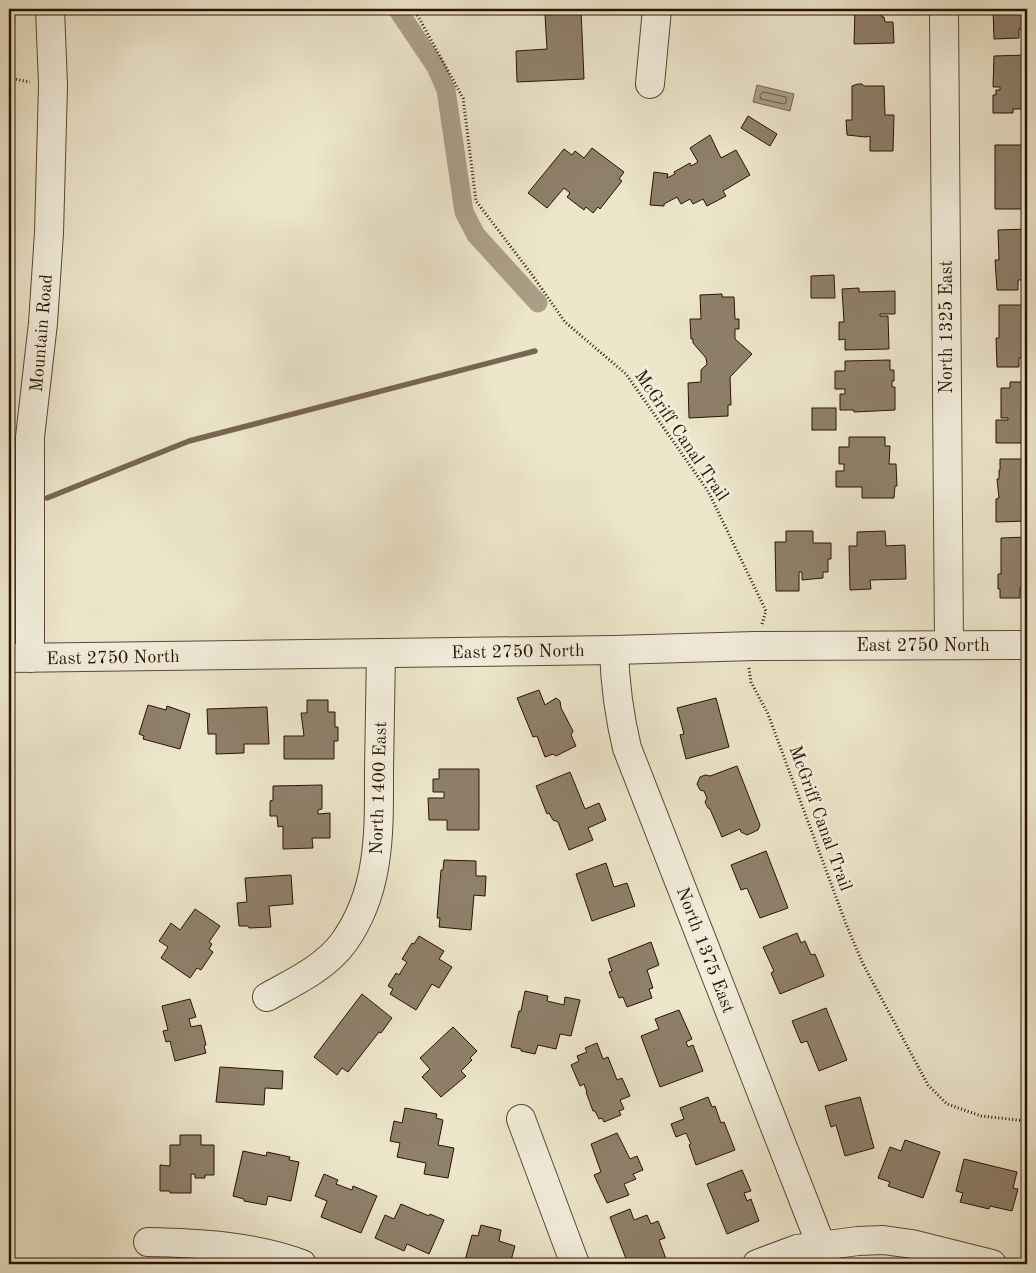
<svg xmlns="http://www.w3.org/2000/svg" width="1036" height="1273" font-family="'Old Standard TT',serif">
  <style>
    .green { fill: #ccc2a9; stroke: #7b6a56 }
    .water { fill: #ab9e87; stroke: #776652 }
    .lines { fill: none; stroke-linecap: round; stroke-linejoin: round }
    .shore { stroke: #6a5844; stroke-width: 1 }
    .stream { stroke: #776652; stroke-width: 5.5 }
    .canal { stroke: #ab9e87; stroke-width: 19 }
    .building { fill: #8f806b; stroke: #2a1202 }
    .minor-casing { stroke: #5b4734; stroke-width: 30 }
    .path { stroke: #2a1202; stroke-width: 3; stroke-dasharray: 1 2.5; stroke-linecap: butt }
    .minor { stroke: #f3efdd; stroke-width: 28 }
    .labels { text-anchor: middle; stroke-width: 5; stroke-linejoin: round; paint-order: stroke }
    .street-label { font-size: 18px; fill: #2a1202; stroke: #f3efdd }
  </style>
  <rect width="100%" height="100%" fill="#ede6cb"/>
  <filter id="stains"><feTurbulence type="fractalNoise" baseFrequency=".004" numOctaves="4"/><feColorMatrix values="0 0 0 0 .2 0 0 0 0 .09 0 0 0 0 .02 0 0 0 .5 -.17"/></filter>
  <radialGradient id="worn" r=".72"><stop offset=".6" stop-color="#630" stop-opacity="0"/><stop offset="1" stop-color="#630" stop-opacity=".3"/></radialGradient>
  <path class="green" d="M9 9H13L9 64Z"/>
  <path class="water" d="M757 85 794 94 790 111 753 102Z"/>
  <g class="lines">
    <path class="shore" d="M763 92 786 97V103L784 104 761 99 760 96Z"/>
    <path class="stream" d="M47 498 189 441 535 351"/>
    <path class="canal" d="M397 9 436 67 446 90 464 212 476 235 538 303"/>
  </g>
  <g class="building">
    <path d="M560 9 581 10 584 79 517 82 516 51 547 49 545 15 560 14Z"/>
    <path d="M855 9H882V17H884L885 22H893L894 43 854 44Z"/>
    <path d="M993 9H1027V29H1019V38L994 39Z"/>
    <path d="M1027 55V109H1013V113H993V95H996V90H1000V87H993L994 56Z"/>
    <path d="M858 84H862L864 86H884L885 115H894L893 151H870V136L866 137 847 135 846 120H852V86Z"/>
    <path d="M748 116 777 134 770 146 741 128Z"/>
    <path d="M710 135 721 158 736 150 750 175 723 191 726 196 707 206 703 199 693 204 690 199 681 204 677 197 664 204V206L650 205 654 172 668 174 667 178 675 174 674 172 690 163 691 166 698 162 690 148Z"/>
    <path d="M995 145H1027V199H1023V209H995Z"/>
    <path d="M592 148 624 172 619 179 622 181 600 209 598 207 593 213 586 207 584 210 567 197 570 193 564 188 547 208 528 193 564 149 572 155 575 151 584 158Z"/>
    <path d="M1027 229V280H1018V290H997L995 260H999L998 230Z"/>
    <path d="M834 275 835 298H811V276Z"/>
    <path d="M859 288V292L895 291V314H880V316H888L889 349 845 350V339L839 340V322H844L842 289Z"/>
    <path d="M722 294V297H734L735 319H739V329H735V339L752 354 730 377 731 405H728V416L689 418 688 383 701 382V370L707 364 706 358 693 343V339H691L690 319H701L700 295Z"/>
    <path d="M999 305H1027V358H1019V367H997L996 338H999Z"/>
    <path d="M890 360V370H894V381H892V387H895V410L854 412V410H840V394H845V389H835V371H845V361Z"/>
    <path d="M1010 382H1027V443H996V420H1008V418H1001V388H1010Z"/>
    <rect x="812" y="408" width="24" height="22"/>
    <path d="M849 437H885V446H890L889 464H896L897 486H895L894 498H862V487H836V471H844V464H839V447H849Z"/>
    <path d="M1000 459H1027V521L996 522V499L999 498 997 479H999V470H1000Z"/>
    <path d="M786 531H813V543H831V559H828V572H823V578L802 580V572H799V591H776L775 542H786Z"/>
    <path d="M885 531 886 546 905 545 906 579 870 580 871 589 850 590 849 546H857V532Z"/>
    <path d="M1027 537V588H1020V598H1000V589H998V574H1001V538Z"/>
    <path d="M539 690 545 705 556 698 560 701 561 708 573 731 571 735 576 746 556 756 553 754 545 757 537 736 533 737 517 698Z"/>
    <path d="M716 698 729 747 686 759 680 735 684 734 677 708Z"/>
    <path d="M307 700H328V712H335V727H338V741H334V759H284V736H304L301 713H307Z"/>
    <path d="M148 705 166 710 167 706 190 714 180 749 143 739 144 736 139 734Z"/>
    <path d="M267 707 269 744H244V753L216 754V734H208L207 709Z"/>
    <path d="M737 766 760 825 758 830 747 835 741 832 740 829 722 837 710 809 708 808 705 802 707 798 704 791 700 790 697 784 700 777 705 775 710 776Z"/>
    <path d="M439 769H479V830H447V820H429L428 798H444V792H433V779H439Z"/>
    <path d="M570 772 585 809 599 803 606 820 588 828 593 840 569 850 558 822 553 820 549 813 547 814 536 786Z"/>
    <path d="M322 785V809L318 810V814L330 813V838H312L313 848 283 849V826L278 827 277 816H270V801L273 800V786Z"/>
    <path d="M766 851 788 908 760 918 747 888 741 890 731 865Z"/>
    <path d="M444 860 476 861V876H486L485 896 474 895 471 930 439 927 440 918H437L441 870H443Z"/>
    <path d="M606 863 614 887 627 883 635 906 592 921 576 874Z"/>
    <path d="M291 875 293 904 269 906 271 927 249 928 248 926H239L237 903 247 902 245 878Z"/>
    <path d="M195 909 220 926 209 942 212 944 209 949 213 952 201 970 197 968 190 978 161 958 168 947 159 941 171 923 180 930Z"/>
    <path d="M797 933 801 943 805 941 811 955 815 954 824 976 780 994 771 973 774 971 763 947Z"/>
    <path d="M419 936 444 951 439 959 452 967 439 988 432 984 416 1010 390 994 393 989 388 986 396 973 399 975 407 962 402 959 412 943 414 944Z"/>
    <path d="M651 942 659 965 647 970 653 988 649 989 652 998 627 1007 623 997 619 998 609 972 612 971 608 959Z"/>
    <path d="M525 991 548 996 547 1001 564 1005 565 997 580 1000 571 1036 560 1034 556 1049 538 1045 535 1054 521 1051V1049L511 1047 519 1011H521Z"/>
    <path d="M362 994 392 1018 381 1033 379 1032 348 1072 342 1068 337 1075 314 1057Z"/>
    <path d="M190 999 196 1017 189 1019 191 1027 201 1025 206 1045 204 1046 206 1053 175 1061 170 1041 166 1042 163 1031 168 1030 162 1006Z"/>
    <path d="M826 1008 847 1060 819 1071 807 1041 801 1043 792 1021Z"/>
    <path d="M679 1010 692 1039 686 1042 688 1047 693 1045 703 1071 660 1087 641 1036 659 1029 655 1019Z"/>
    <path d="M453 1027 477 1051 470 1058 472 1060 461 1071 466 1076 441 1097 422 1077 430 1069 420 1058Z"/>
    <path d="M597 1043 603 1059 608 1057 617 1080 622 1078 630 1096 620 1100 624 1109 619 1111 621 1115 604 1122 602 1118 599 1119 595 1111H593L586 1092H587L584 1084 580 1086 571 1065 579 1061 577 1056 587 1052 585 1048Z"/>
    <path d="M220 1067 283 1071 282 1089 265 1088 264 1105 216 1102Z"/>
    <path d="M708 1097 712 1107 715 1106 721 1123 724 1122 735 1150 696 1165 689 1145 691 1144 686 1133 676 1137 671 1124 684 1119 680 1108Z"/>
    <path d="M860 1097 874 1148 845 1156 836 1125 831 1127 825 1106Z"/>
    <path d="M405 1108 437 1114 436 1118 443 1120 438 1145 454 1148 448 1178 424 1174 426 1163 397 1157 400 1143 390 1141 394 1121 402 1123Z"/>
    <path d="M617 1133 630 1159 637 1156 643 1170 633 1174 636 1179 624 1184 629 1195 607 1203 594 1175 601 1172 591 1144Z"/>
    <path d="M180 1135H201V1145H214V1175H205V1178H195V1174H191V1193H170V1191H160V1165L170 1166V1145H180Z"/>
    <path d="M905 1140 940 1152 923 1198 888 1186 890 1182 878 1178 890 1147 901 1151Z"/>
    <path d="M243 1151 266 1156 267 1152 290 1157 289 1160 299 1162 291 1201 268 1196 266 1205 244 1201V1199L233 1196Z"/>
    <path d="M964 1159 1017 1172 1013 1188 1018 1189 1012 1211 990 1206 989 1209 960 1202 963 1193 956 1191Z"/>
    <path d="M742 1170 751 1191 744 1193 747 1201 751 1199 759 1221 727 1234 707 1184Z"/>
    <path d="M324 1174 338 1180 336 1184 352 1190 353 1186 377 1196 361 1233 321 1217 327 1201 315 1196Z"/>
    <path d="M401 1204 429 1216 430 1214 444 1220 429 1254 407 1244 404 1251 375 1238 385 1215 394 1219Z"/>
    <path d="M630 1209 634 1220 647 1215 651 1224 658 1221 665 1238 659 1240 666 1259 653 1264H628L610 1217Z"/>
    <path d="M481 1225 501 1230 499 1241 515 1246 510 1264H464L472 1235 478 1236Z"/>
  </g>
  <g class="lines">
    <g class="minor-casing">
      <g id="minor">
        <path d="M944 9 949 645"/>
        <path d="M650 84 657 9"/>
        <path d="M614 650C615 684 619 715 627 748L821 1245"/>
        <path d="M9 658 614 650 755 646 1027 645"/>
        <path d="M30 658V437L43 323 49 233 53 85 50 9"/>
        <path d="M267 997C294 982 325 968 344 942 381 890 379 831 379 771 380 731 380 692 381 653"/>
        <path d="M521 1119 575 1264"/>
        <path d="M148 1242C199 1243 254 1246 302 1264"/>
        <path d="M757 1264 797 1249 858 1241 883 1240 912 1244 992 1264"/>
      </g>
    </g>
    <g class="path">
      <path d="M414 9 463 98 476 201 530 272 565 322 626 374 708 491 766 611 762 624"/>
      <path d="M9 78 30 82"/>
      <path d="M749 668 751 682 768 714 846 924 863 964 928 1085 947 1104 981 1116 1027 1121"/>
    </g>
    <use href="#minor" class="minor"/>
  </g>
  <g class="labels">
    <g class="street-label">
      <text transform="translate(946 327) rotate(-90)" y="6">North 1325 East</text>
      <text transform="translate(41 333) rotate(-85)" y="6">Mountain Road</text>
      <text transform="translate(682 435) rotate(56)" y="6">McGriff Canal Trail</text>
      <text x="923" y="651">East 2750 North</text>
      <text transform="translate(518 651) rotate(-1)" y="6">East 2750 North</text>
      <text transform="translate(113 657) rotate(-1)" y="6">East 2750 North</text>
      <text transform="translate(378 788) rotate(-88)" y="6">North 1400 East</text>
      <text transform="translate(821 818) rotate(70)" y="6">McGriff Canal Trail</text>
      <text transform="translate(706 950) rotate(69)" y="6">North 1375 East</text>
    </g>
  </g>
  <rect width="1036" height="1273" fill="none" stroke="#ede6cb" stroke-width="30"/>
  <rect x="10" y="10" width="1016" height="1253" fill="none" stroke="#2a1202" stroke-width="2.5"/>
  <rect x="15" y="15" width="1006" height="1243" fill="none" stroke="#2a1202"/>
  <rect width="100%" height="100%" filter="url(#stains)"/>
  <rect width="100%" height="100%" fill="url(#worn)"/>
</svg>
